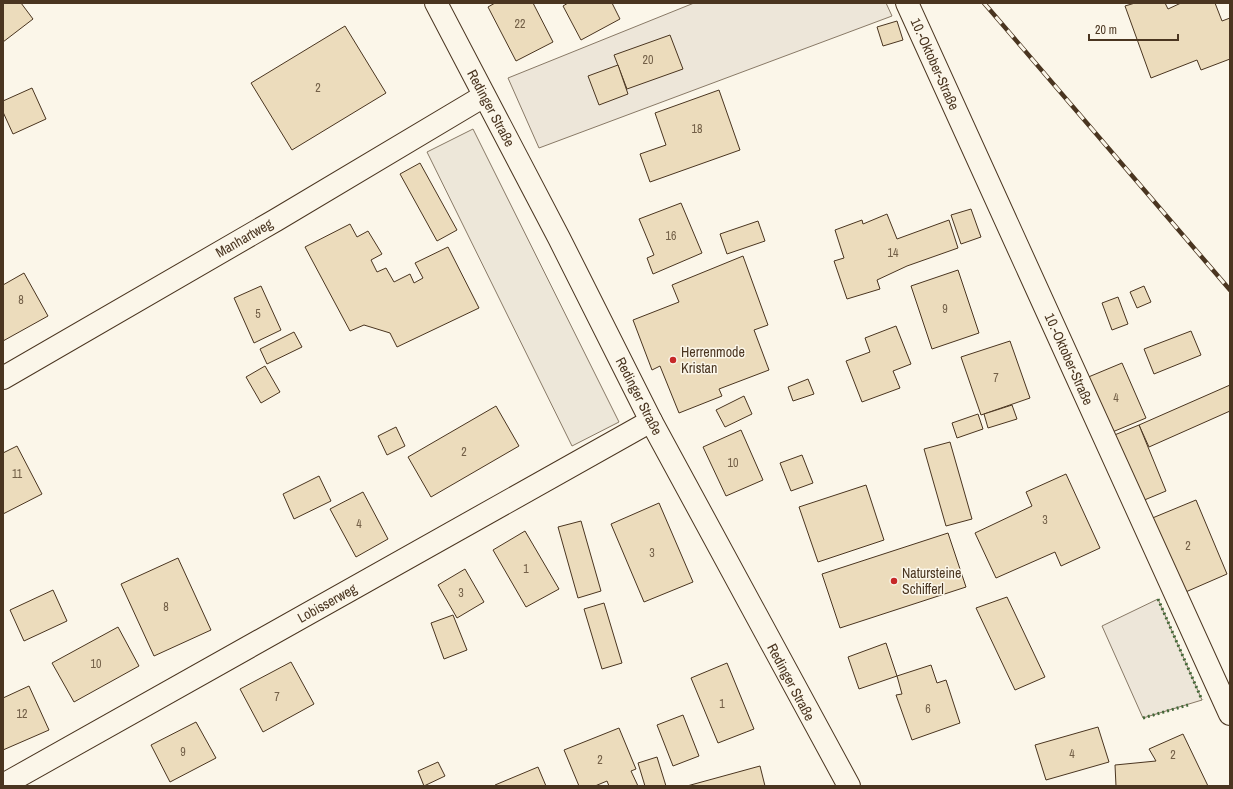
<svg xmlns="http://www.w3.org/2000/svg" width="1233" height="789" font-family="'Archivo Narrow',sans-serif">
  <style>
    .green { fill: #ede6d9; stroke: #887966 }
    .parking { fill: #ede7d9; stroke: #887966 }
    .building { fill: #ecdcbc; stroke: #4a3520 }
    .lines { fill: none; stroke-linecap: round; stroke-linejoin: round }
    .street-casing { stroke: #4a3520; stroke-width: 24 }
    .secondary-casing { stroke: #4a3520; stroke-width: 24 }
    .street { stroke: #fbf6e9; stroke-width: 22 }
    .secondary { stroke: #fbf6e9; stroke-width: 22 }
    .rail-casing { stroke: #4a3520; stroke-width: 4.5 }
    .rail { stroke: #fbf6e9; stroke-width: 3; stroke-dasharray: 9; stroke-linecap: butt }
    .hedge { stroke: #436837; stroke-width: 3; stroke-dasharray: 2 3; stroke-linecap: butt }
    .poi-dot { fill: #c62828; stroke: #fbf6e9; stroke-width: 1.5 }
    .labels { text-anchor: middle; stroke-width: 3; stroke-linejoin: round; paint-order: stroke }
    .number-label { font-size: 12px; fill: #725f47 }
    .street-label { font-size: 14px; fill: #4a3520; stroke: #fbf6e9 }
    .poi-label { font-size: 14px; fill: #4a3520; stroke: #fbf6e9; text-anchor: start }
  </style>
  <rect width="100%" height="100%" fill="#fbf6e9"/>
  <g class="green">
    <path d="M694 3H886L892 16 539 148 508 78Z"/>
    <path d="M1158 599 1202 700 1143 718 1102 626Z"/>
  </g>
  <path class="parking" d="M473 129 619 422 572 446 427 152Z"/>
  <g class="building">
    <path d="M3 3H21L33 19 3 42Z"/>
    <path d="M495 3H533L553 42 516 61 488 7Z"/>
    <path d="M568 3H612L620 19 581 40 563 6Z"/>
    <path d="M1135 3H1165L1168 9 1181 3H1215L1222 21 1230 18V59L1201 70 1197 60 1151 78 1125 6Z"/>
    <path d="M897 21 903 40 883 46 877 27Z"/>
    <path d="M345 26 386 93 292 150 251 83Z"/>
    <path d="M670 35 683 69 627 89 614 55Z"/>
    <path d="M618 65 628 94 599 105 588 76Z"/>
    <path d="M32 88 46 119 13 134 3 112V101Z"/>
    <path d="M719 90 740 150 650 182 640 154 666 145 655 113Z"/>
    <path d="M420 163 457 230 437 241 400 174Z"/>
    <path d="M681 203 702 253 653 274 647 258 654 255 639 219Z"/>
    <path d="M971 209 981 237 961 244 951 215Z"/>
    <path d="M887 214 897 239 949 220 958 248 907 266 877 280 880 289 847 299 834 261 844 258 835 230 862 220 863 224Z"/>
    <path d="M758 221 765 241 727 254 720 234Z"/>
    <path d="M350 224 357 237 368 231 382 254 371 260 377 272 386 268 394 282 410 274 414 283 423 278 415 263 448 247 479 308 397 347 390 333 364 325 350 331 305 247Z"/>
    <path d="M743 256 768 325 754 330 769 370 719 389 722 396 679 413 660 366 652 370 633 320 679 302 672 285Z"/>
    <path d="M958 270 979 333 932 349 911 286Z"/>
    <path d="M24 273 48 316 3 341V285Z"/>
    <path d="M261 286 281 330 254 343 234 298Z"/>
    <path d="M1144 286 1151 302 1137 308 1130 292Z"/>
    <path d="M1118 297 1128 324 1112 330 1102 303Z"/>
    <path d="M896 326 911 364 893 371 900 388 862 402 846 361 870 352 865 338Z"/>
    <path d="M1191 331 1201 355 1154 374 1144 349Z"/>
    <path d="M294 332 302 347 267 364 260 349Z"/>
    <path d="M1010 341 1030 398 981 415 961 357Z"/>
    <path d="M1122 363 1146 418 1110 433 1086 378Z"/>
    <path d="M265 366 280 392 261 403 246 377Z"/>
    <path d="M808 379 814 394 793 401 788 387Z"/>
    <path d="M1230 385V411L1149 447 1139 425Z"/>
    <path d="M744 396 752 414 725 427 716 410Z"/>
    <path d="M1012 405 1017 419 988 428 984 414Z"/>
    <path d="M496 406 519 446 431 497 408 457Z"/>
    <path d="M978 414 983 429 957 438 952 423Z"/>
    <path d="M1139 425 1166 491 1142 501 1112 436Z"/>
    <path d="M396 427 405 446 387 455 378 436Z"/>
    <path d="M741 430 763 480 726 496 703 447Z"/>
    <path d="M950 442 972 519 946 526 924 449Z"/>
    <path d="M17 446 42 494 3 514V453Z"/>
    <path d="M802 455 813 483 791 491 780 463Z"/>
    <path d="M1066 474 1100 548 1061 566 1055 552 996 578 975 533 1032 506 1026 492Z"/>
    <path d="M319 476 331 501 294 519 283 494Z"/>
    <path d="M866 485 884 540 818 562 799 507Z"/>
    <path d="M363 492 388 539 356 557 330 509Z"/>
    <path d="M1196 500 1227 574 1181 594 1150 519Z"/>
    <path d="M659 503 693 582 644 602 611 524Z"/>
    <path d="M581 521 601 591 578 598 558 527Z"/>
    <path d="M525 531 559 589 526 607 493 550Z"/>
    <path d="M948 533 966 587 840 628 822 574Z"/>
    <path d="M178 558 211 630 154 656 121 584Z"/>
    <path d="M465 569 484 602 457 618 438 585Z"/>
    <path d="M53 590 67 621 24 641 10 610Z"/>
    <path d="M1007 597 1045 677 1015 690 976 608Z"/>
    <path d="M604 603 622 663 602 669 584 609Z"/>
    <path d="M453 615 467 650 444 659 431 623Z"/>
    <path d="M118 627 139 666 74 702 52 663Z"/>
    <path d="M886 643 897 676 859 689 848 657Z"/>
    <path d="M291 662 314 704 263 732 240 689Z"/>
    <path d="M727 663 754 729 718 743 691 678Z"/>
    <path d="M931 665 937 683 946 680 960 723 912 740 896 695 902 694 897 676Z"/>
    <path d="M29 686 49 730 3 750V698Z"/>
    <path d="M683 715 699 756 673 766 657 725Z"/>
    <path d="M196 722 216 758 170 782 151 745Z"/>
    <path d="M1098 727 1109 762 1046 780 1035 745Z"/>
    <path d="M619 728 636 769 631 771 638 786H609L607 781 595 786H579L564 750Z"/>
    <path d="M1183 734 1208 786H1116L1115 765 1156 761 1149 749Z"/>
    <path d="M657 757 666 786H645L638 763Z"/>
    <path d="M438 762 445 776 424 786 418 771Z"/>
    <path d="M760 766 765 786H687Z"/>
    <path d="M538 767 546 786H495V785Z"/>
  </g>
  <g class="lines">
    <g class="street-casing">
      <g id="street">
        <path d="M907 3 1230 714"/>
        <path d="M3 378 276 220 484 96"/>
        <path d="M3 785 651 421"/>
      </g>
    </g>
    <g class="secondary-casing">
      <path id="secondary" d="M436 3 559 238 651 421 849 786"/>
    </g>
    <use href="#street" class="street"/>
    <use href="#secondary" class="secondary"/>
    <g class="rail-casing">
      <path id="rail" d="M984 3 1230 290"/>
    </g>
    <use href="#rail" class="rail"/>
    <g class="hedge">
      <path d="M1158 599 1202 700"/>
      <path d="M1143 718 1188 705"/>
    </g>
  </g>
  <g class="poi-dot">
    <circle cx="673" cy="360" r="4"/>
    <circle cx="894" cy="581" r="4"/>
  </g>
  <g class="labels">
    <g class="number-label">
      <text x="520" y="28">22</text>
      <text x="648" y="64">20</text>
      <text x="318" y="92">2</text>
      <text x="697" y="133">18</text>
      <text x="671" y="240">16</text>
      <text x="893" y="257">14</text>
      <text x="21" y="304">8</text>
      <text x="945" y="313">9</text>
      <text x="258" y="318">5</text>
      <text x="996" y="382">7</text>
      <text x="1116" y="402">4</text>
      <text x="464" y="456">2</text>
      <text x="733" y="467">10</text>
      <text x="17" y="478">11</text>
      <text x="1045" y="524">3</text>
      <text x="359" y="528">4</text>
      <text x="1188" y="550">2</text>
      <text x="652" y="557">3</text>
      <text x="526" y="573">1</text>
      <text x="461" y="597">3</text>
      <text x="166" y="611">8</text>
      <text x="96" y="668">10</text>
      <text x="277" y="701">7</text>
      <text x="722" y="708">1</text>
      <text x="928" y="713">6</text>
      <text x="22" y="718">12</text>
      <text x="183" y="756">9</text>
      <text x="1072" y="758">4</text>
      <text x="1173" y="759">2</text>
      <text x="600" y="764">2</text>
    </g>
    <g class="street-label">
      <text transform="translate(935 64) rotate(66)" y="5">10.-Oktober-Straße</text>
      <text transform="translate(491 108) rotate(62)" y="5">Redinger Straße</text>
      <text transform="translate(244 238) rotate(-30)" y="5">Manhartweg</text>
      <text transform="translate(1069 359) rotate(66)" y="5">10.-Oktober-Straße</text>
      <text transform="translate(639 396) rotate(63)" y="5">Redinger Straße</text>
      <text transform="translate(327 603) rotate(-29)" y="5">Lobisserweg</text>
      <text transform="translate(791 682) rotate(62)" y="5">Redinger Straße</text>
    </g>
    <g class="poi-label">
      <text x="681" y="357">Herrenmode<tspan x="681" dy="16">Kristan</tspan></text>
      <text x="902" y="578">Natursteine<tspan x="902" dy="16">Schifferl</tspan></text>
    </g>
  </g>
  <rect width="1233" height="789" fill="none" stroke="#4a3520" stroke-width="8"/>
  <path d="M1089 34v6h89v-6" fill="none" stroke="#4a3520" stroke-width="2"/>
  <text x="1095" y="34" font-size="12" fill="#4a3520" stroke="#fbf6e9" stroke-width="3" paint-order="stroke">20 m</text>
</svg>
